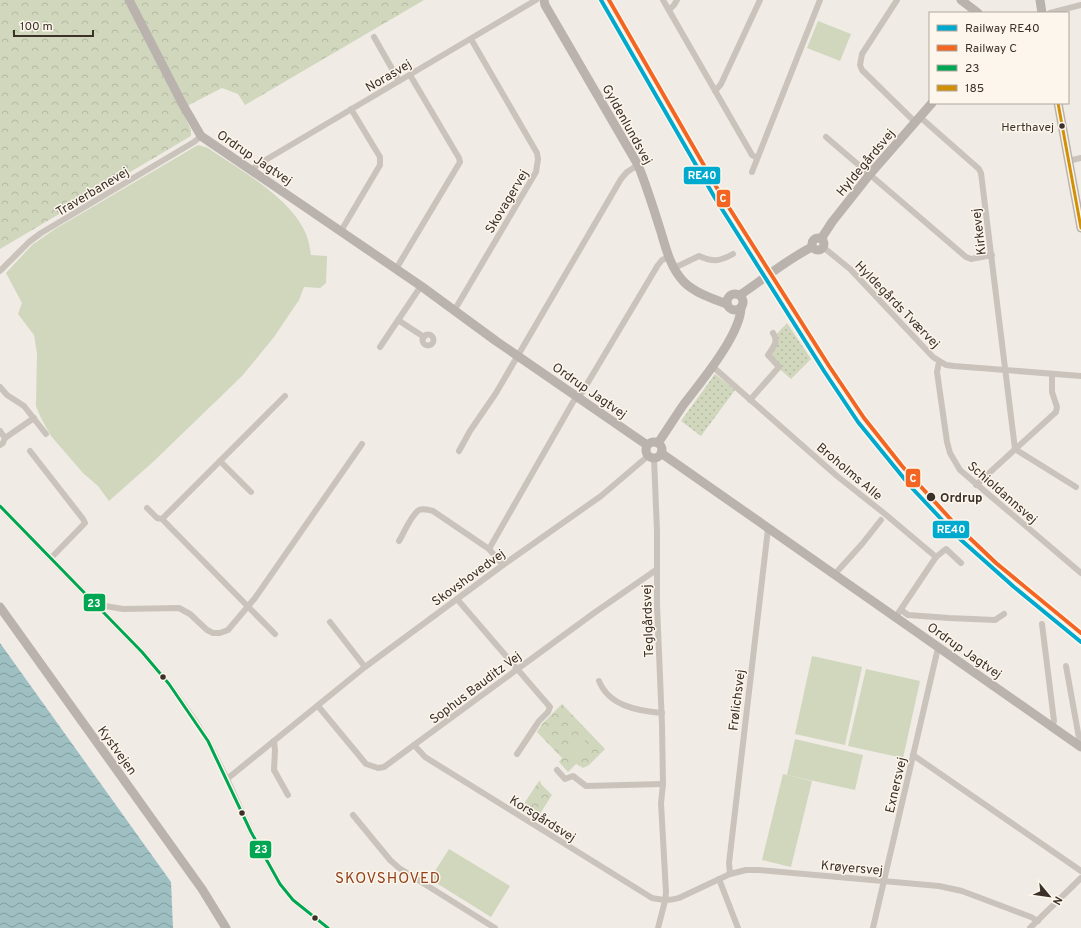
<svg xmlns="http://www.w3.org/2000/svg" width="1081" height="928" font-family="Overpass,sans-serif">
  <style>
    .grass { fill: url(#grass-dots) }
    .park { fill: url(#park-crowns) }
    .pitch { fill: #d0d7bd }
    .water { fill: url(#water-waves) }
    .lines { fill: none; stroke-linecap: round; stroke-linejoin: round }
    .street { stroke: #cac3bc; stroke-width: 6 }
    .secondary { stroke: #bab3ad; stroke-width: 9 }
    .bus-1-casing { stroke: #fcf6ec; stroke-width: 6 }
    .bus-2-casing { stroke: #fcf6ec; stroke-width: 6 }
    .bus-1 { stroke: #00a651; stroke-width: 3 }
    .bus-2 { stroke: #d28f08; stroke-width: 3 }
    .rail-1-casing { stroke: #fcf6ec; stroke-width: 7 }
    .rail-2-casing { stroke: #fcf6ec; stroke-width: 7 }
    .rail-1 { stroke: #00a9ce; stroke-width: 4 }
    .rail-2 { stroke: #f26522; stroke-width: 4 }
    .bus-dot { fill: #3c3129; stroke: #fcf6ec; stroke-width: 1.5 }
    .labels { text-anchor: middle; stroke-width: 3; stroke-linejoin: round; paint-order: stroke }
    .bus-label { font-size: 12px; fill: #3c3129; stroke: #fcf6ec; text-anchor: end }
    .street-label { font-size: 13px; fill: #3c3129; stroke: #fcf6ec }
    .stop-label { font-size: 13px; font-weight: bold; fill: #3c3129; stroke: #fcf6ec; text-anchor: start }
    .quarter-label { font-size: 15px; letter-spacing: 1px; fill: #93411a; stroke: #fcf6ec }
    .line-badge { stroke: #fcf6ec; stroke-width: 1.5 }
    .badge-label { font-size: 11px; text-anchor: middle; font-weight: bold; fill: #fff }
  </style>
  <defs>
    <pattern id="grass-dots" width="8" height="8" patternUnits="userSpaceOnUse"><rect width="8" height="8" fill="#d0d7bd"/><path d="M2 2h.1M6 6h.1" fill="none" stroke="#b4b9a2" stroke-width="1.8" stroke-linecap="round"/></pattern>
    <pattern id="park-crowns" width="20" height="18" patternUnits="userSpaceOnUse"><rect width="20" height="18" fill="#d0d7bd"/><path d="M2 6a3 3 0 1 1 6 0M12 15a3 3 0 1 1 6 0" fill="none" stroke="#b4b9a2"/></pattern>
    <pattern id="water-waves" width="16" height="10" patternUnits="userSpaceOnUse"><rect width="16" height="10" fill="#9ec0c3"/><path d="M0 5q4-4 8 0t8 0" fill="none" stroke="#829d9e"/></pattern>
  </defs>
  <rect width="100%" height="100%" fill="#f0ebe4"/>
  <g class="grass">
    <path d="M787 323 811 359 791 379 765 356 776 343 772 339Z"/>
    <path d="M715 374 735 390 701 436 681 421Z"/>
  </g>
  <g class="park">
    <path d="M0 0H424L245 105 238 94 222 88 181 109 191 130V136L0 249Z"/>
    <path d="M562 704 605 749 589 765 583 768 576 764 568 772 559 762 562 758 537 732 543 723Z"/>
    <path d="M540 780 541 784 552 795 536 820 520 810 537 784Z"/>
  </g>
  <g class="pitch">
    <path d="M818 21 851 34 840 61 807 48Z"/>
    <path d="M198 145 208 148C240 170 291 198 306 234 309 241 310 249 311 255L327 256 326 283 320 288 304 287 299 300 274 337 242 376 154 461 109 501 98 486 83 473 51 436 40 416 36 406 37 353 34 335 18 314 22 303 6 273 32 245 55 229Z"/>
    <path d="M812 656 862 667 845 745 795 734Z"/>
    <path d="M866 669 920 681 903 758 848 746Z"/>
    <path d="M583 739 591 748 577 762 569 753Z"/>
    <path d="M795 739 863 755 855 790 787 775Z"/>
    <path d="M783 774 812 781 791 867 762 860Z"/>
    <path d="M449 849 510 886 491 917 430 879Z"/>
  </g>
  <path class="water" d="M0 643 171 882 173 928H0Z"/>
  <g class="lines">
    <g class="street">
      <path d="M663 0 752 155 757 158"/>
      <path d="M897 0 862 54 860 65 862 70 915 122"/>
      <path d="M669 10 674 5 677 0"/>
      <path d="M1050 13 1081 5"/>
      <path d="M374 37 399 81"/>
      <path d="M715 91 721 84 760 0"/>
      <path d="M920 117 979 169 981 173 1015 449 1076 487"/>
      <path d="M826 137 966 257 971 259 992 255"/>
      <path d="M1068 161 1081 158"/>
      <path d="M252 171 257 165 536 0"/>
      <path d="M752 172 820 0"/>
      <path d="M341 231 380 165V157L351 109"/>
      <path d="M823 247 850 269 933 357 946 365 954 366 1081 376"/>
      <path d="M674 268 699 256C713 262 719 262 733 254"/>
      <path d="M396 269 460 162 459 158 410 75"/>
      <path d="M0 271 29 242 41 233 194 142 201 136"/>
      <path d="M454 311 536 172 538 159 537 153 471 39"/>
      <path d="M398 320 424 337"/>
      <circle cx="428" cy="340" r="5.5"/>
      <path d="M380 347 421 286"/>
      <path d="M939 362 937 372 947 442 950 453 960 470 1081 573"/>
      <path d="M712 366 837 476 885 514 936 557"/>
      <path d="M0 387 7 395 24 406 46 434"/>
      <path d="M750 400 779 367 768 355C773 347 779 342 773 333"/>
      <path d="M0 431 5 438"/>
      <path d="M0 445 3 443 5 438 34 418"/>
      <path d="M30 451 83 519 85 523 51 558"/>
      <path d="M459 451 470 431 496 393 621 179 627 172 638 165"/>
      <path d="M654 458 657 531V605L662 725 663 784 661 803 666 892 665 901 658 928"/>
      <path d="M220 461 251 492"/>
      <path d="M976 485 1056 412 1057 407 1052 392V374"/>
      <path d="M0 506 142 652 169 684 196 722 208 741 227 779 251 832 280 884 293 900 328 928"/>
      <path d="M147 508 157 518 162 519"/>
      <path d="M399 541C404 533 411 515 419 510 424 508 428 510 433 511L489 549 503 565"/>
      <path d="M489 549 573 402 581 394 658 265 662 260 669 257"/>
      <path d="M834 575 862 544 881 520"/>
      <path d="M457 599 550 707 548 712 539 721 517 754"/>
      <path d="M99 607 105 606 123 609 179 608 190 614 207 630 213 633H220L228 630 255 598 362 444"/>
      <path d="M901 610 908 615 949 618 995 620 1004 614"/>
      <path d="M895 618 936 557 946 549 961 563"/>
      <path d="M330 622 365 667"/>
      <path d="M1042 624 1054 721 1052 727"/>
      <path d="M275 634 162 519 285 396"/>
      <path d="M1066 666 1079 738 1077 744"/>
      <path d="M599 681C609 706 638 711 662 713"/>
      <path d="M318 706 366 764 378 768 384 767 594 613 656 570"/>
      <path d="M274 741 275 750 274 770 288 795"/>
      <path d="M414 745 425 757 652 898C662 900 669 901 679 898L730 874 746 870H759L939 886 962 891 1031 917 1038 921"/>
      <path d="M913 755 1081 871"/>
      <path d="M557 770 565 779 573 776 586 786 663 784"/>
      <path d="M227 779 365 667 503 565 601 496 648 456"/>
      <path d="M353 815 390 860 399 868 495 928"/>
      <path d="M730 874 729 863 768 529"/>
      <path d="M719 879 738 928"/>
      <path d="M873 928 938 648"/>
      <path d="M1030 928 1081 878"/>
    </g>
    <g class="secondary">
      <path d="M129 0 183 105 201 136 421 286 496 341 647 445"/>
      <path d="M544 0 545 5 638 165C647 187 654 210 661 232 666 249 671 269 684 282 695 293 713 299 727 304"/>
      <path d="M961 0 978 13"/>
      <path d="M1040 0 1042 13"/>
      <path d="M1058 103 1081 228"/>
      <circle cx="818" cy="244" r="6"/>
      <path d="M821 239 832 222 870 174 932 103"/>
      <circle cx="735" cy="302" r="8"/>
      <path d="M740 295C764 279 786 260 812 247"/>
      <circle cx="654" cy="450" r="8"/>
      <path d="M658 443C667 430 675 417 684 404 701 382 741 334 741 307"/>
      <path d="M661 453 1081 747"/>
      <path d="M0 607 202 889 226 928"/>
    </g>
    <g class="bus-1-casing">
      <path id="bus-1" d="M0 506 142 652 169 684 208 741 251 832 280 884 293 900 328 928"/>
    </g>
    <g class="bus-2-casing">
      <path id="bus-2" d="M1058 103 1081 228"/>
    </g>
    <use href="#bus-1" class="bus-1"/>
    <use href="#bus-2" class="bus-2"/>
    <g class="rail-1-casing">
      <path id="rail-1" d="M601 0 715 198 824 371 858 422 911 487 960 539 1014 587 1081 642"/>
    </g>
    <g class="rail-2-casing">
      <path id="rail-2" d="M609 0 721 195 829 366 864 418 902 466 955 524 996 563 1081 633"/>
    </g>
    <use href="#rail-1" class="rail-1"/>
    <use href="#rail-2" class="rail-2"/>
  </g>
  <g class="bus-dot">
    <circle cx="1062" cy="126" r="3.5"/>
    <circle cx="931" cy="497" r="5"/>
    <circle cx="163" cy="677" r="3.5"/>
    <circle cx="242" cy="813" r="3.5"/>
    <circle cx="315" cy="918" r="3.5"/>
  </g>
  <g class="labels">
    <g class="bus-label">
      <text x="1054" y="131">Herthavej</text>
    </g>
    <g class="street-label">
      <text transform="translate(388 75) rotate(-31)" y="5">Norasvej</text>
      <text transform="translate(628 124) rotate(61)" y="5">Gyldenlundsvej</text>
      <text transform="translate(255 157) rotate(34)" y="5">Ordrup Jagtvej</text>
      <text transform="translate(865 162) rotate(-50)" y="5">Hyldegårdsvej</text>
      <text transform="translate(92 191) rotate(-31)" y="5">Traverbanevej</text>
      <text transform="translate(506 201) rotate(-59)" y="5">Skovagervej</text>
      <text transform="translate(978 232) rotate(-97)" y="5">Kirkevej</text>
      <text transform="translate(898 304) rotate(46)" y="5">Hyldegårds Tværvej</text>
      <text transform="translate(590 390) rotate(35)" y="5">Ordrup Jagtvej</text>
      <text transform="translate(850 471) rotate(40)" y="5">Broholms Alle</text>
      <text transform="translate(1003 492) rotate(41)" y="5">Schioldannsvej</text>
      <text transform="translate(468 577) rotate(-36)" y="5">Skovshovedvej</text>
      <text transform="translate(647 621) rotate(-92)" y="5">Teglgårdsvej</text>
      <text transform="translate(965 650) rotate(35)" y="5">Ordrup Jagtvej</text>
      <text transform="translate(475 687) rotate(-37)" y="5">Sophus Bauditz Vej</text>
      <text transform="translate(736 700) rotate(-83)" y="5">Frølichsvej</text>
      <text transform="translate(118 750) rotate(54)" y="5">Kystvejen</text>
      <text transform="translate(895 785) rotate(-77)" y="5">Exnersvej</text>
      <text transform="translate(543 818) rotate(32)" y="5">Korsgårdsvej</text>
      <text transform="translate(852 867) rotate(5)" y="5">Krøyersvej</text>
    </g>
    <g class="stop-label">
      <text x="940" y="502">Ordrup</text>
    </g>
    <g class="quarter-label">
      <text x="388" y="883">SKOVSHOVED</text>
    </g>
  </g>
  <g class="line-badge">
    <rect x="683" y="166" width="38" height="19" rx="4" fill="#00a9ce"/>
    <rect x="716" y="189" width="15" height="19" rx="4" fill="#f26522"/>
    <rect x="905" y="468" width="16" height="20" rx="4" fill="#f26522"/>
    <rect x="932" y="520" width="38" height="19" rx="4" fill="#00a9ce"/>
    <rect x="83" y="593" width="23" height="19" rx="4" fill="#00a651"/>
    <rect x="249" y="840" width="23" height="19" rx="4" fill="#00a651"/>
  </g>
  <g class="badge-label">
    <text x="702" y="179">RE40</text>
    <text x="723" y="202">C</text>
    <text x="913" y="482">C</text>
    <text x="951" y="533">RE40</text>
    <text x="94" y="607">23</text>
    <text x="261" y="853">23</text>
  </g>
  <rect x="929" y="12" width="140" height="92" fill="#fcf6ec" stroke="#afa79e"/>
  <rect x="937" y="25" width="20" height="6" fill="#00a9ce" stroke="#afa79e"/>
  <text x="965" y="32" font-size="12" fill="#3c3129">Railway RE40</text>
  <rect x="937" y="45" width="20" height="6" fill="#f26522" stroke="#afa79e"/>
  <text x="965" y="52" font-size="12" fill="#3c3129">Railway C</text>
  <rect x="937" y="65" width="20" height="6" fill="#00a651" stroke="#afa79e"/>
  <text x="965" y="72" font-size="12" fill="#3c3129">23</text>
  <rect x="937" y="85" width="20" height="6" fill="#d28f08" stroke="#afa79e"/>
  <text x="965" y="92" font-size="12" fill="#3c3129">185</text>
  <g transform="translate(1049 896) rotate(119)" stroke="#fcf6ec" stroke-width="3" paint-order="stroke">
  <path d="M0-3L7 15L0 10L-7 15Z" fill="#3c3129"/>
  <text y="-6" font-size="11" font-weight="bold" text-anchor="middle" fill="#3c3129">N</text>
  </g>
  <path d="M14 30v6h79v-6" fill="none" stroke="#3c3129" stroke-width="2"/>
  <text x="20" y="30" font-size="12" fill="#3c3129" stroke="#fcf6ec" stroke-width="3" paint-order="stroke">100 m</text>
</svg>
